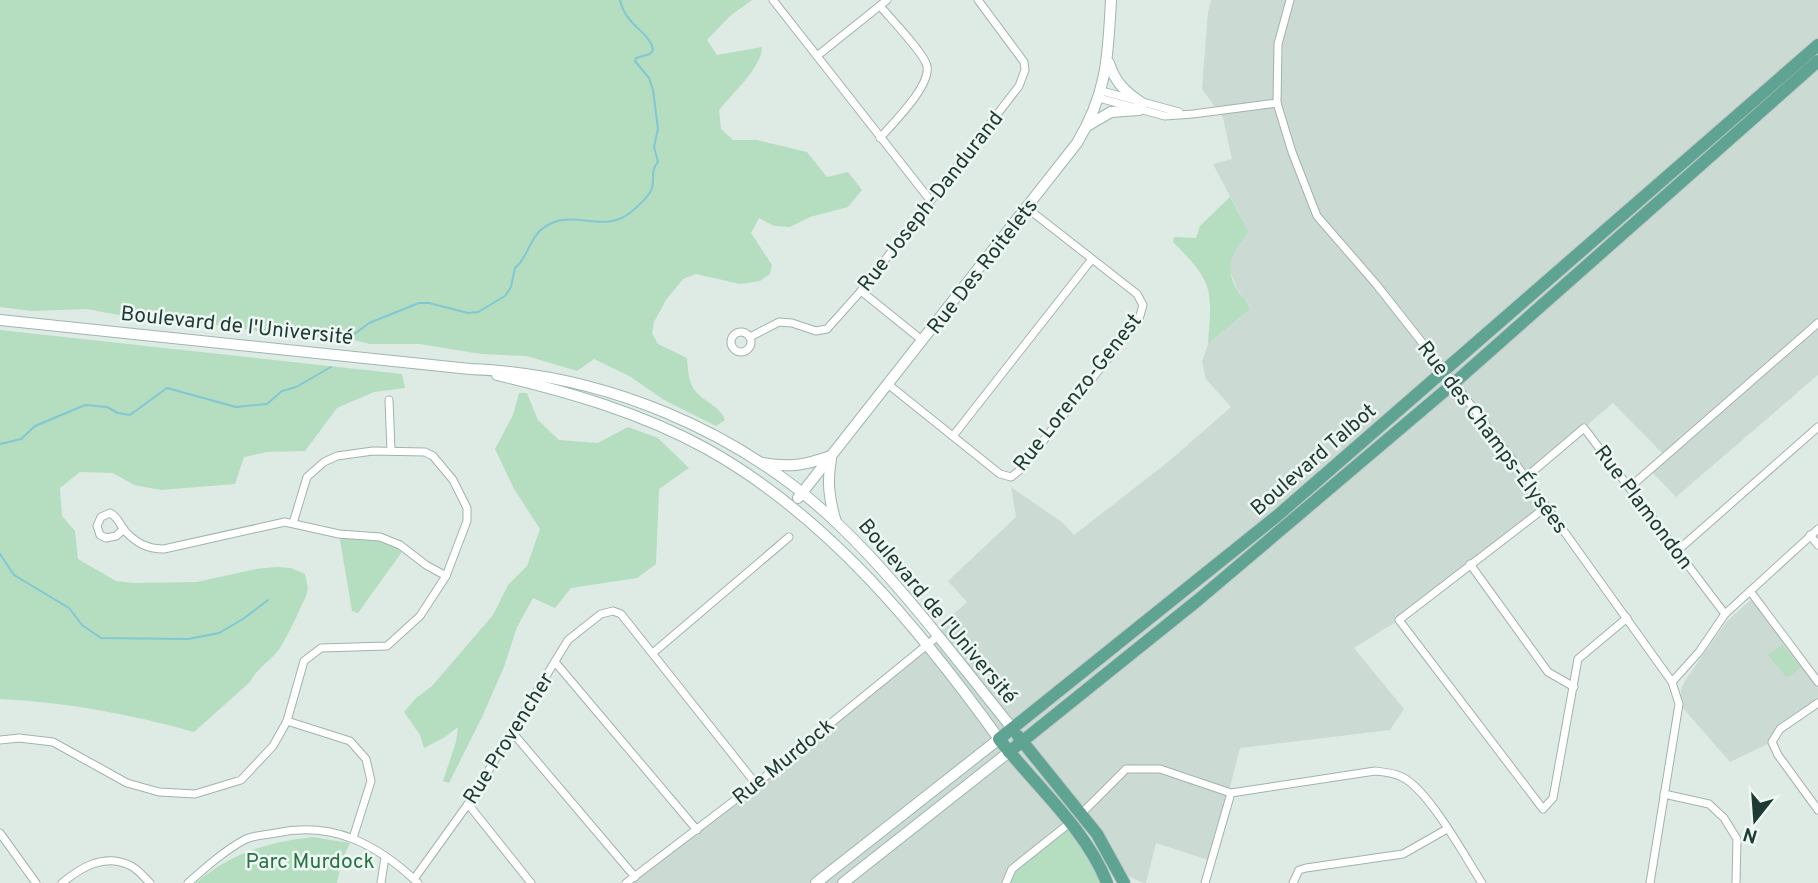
<svg xmlns="http://www.w3.org/2000/svg" width="1818" height="883" font-family="Overpass,sans-serif">
  <style>
    .built { fill: #ccdad4 }
    .green { fill: #b5ddc0 }
    .lines { fill: none; stroke-linecap: round; stroke-linejoin: round }
    .stream { stroke: #82c7d4; stroke-width: 2 }
    .street-casing { stroke: #a1b3ac; stroke-width: 9 }
    .secondary-casing { stroke: #9cb7ad; stroke-width: 12 }
    .primary-casing { stroke: #c0c8c6; stroke-width: 14 }
    .street { stroke: #fff; stroke-width: 7 }
    .secondary { stroke: #fff; stroke-width: 10 }
    .primary { stroke: #5fa392; stroke-width: 12 }
    .labels { text-anchor: middle; stroke-width: 5; stroke-linejoin: round; paint-order: stroke }
    .street-label { font-size: 21px; fill: #1e3b33; stroke: #eef7f3 }
    .park-label { font-size: 21px; fill: #277444; stroke: #eef7f3 }
  </style>
  <rect width="100%" height="100%" fill="#deebe5"/>
  <g class="built">
    <path d="M1211 0H1818V375L1676 497 1650 470 1665 456 1613 403 1525 478 1546 507 1399 620 1354 648 1404 709 1390 730 1240 748 1211 861 1156 843 1146 883H1143L1120 872 1081 814 1006 883H626L864 695 967 602 948 581 1016 517 1011 487 1063 523 1074 535 1168 462 1231 407 1206 379 1202 362 1208 344 1250 309 1249 304 1237 289 1229 269 1235 248 1249 232 1213 164 1232 159 1223 118 1202 89 1208 12Z"/>
    <path d="M1754 597 1818 682V703L1780 729 1772 742 1730 762 1682 707 1681 690 1684 682 1727 621Z"/>
  </g>
  <g class="green">
    <path d="M0 0H752L730 16 707 40 717 55 762 47C762 67 732 94 719 110L721 129 733 140H757L807 152 827 177 848 172 862 190 848 207 810 217 790 227 774 226 759 218 751 233 772 265 770 274 760 281 740 284 696 274 683 279 666 300 654 322 652 333 658 344 687 358C688 369 688 383 696 392 705 402 721 407 725 420L716 426 664 400 631 377 594 359 577 371 527 356 481 354 419 344H370L345 338 329 341 216 325 146 320 86 309 32 311 0 307Z"/>
    <path d="M1230 197 1249 232C1233 251 1223 266 1237 290 1242 297 1248 300 1250 309L1208 344C1212 288 1214 283 1173 242L1174 237 1196 238 1200 226Z"/>
    <path d="M0 330 402 374 405 388 374 392 337 408 305 451 267 452 244 457 235 484 161 490 134 485 113 473 80 472 60 488 62 516 75 531 78 559 116 581 134 583 197 582 256 569 277 567 291 568 305 574 308 588 306 596C298 613 290 632 280 648 271 661 257 668 250 682L194 732C130 714 66 702 0 699Z"/>
    <path d="M519 393H527L538 420 559 440 598 443 628 427 658 438 689 468 659 489 656 564 637 578 571 588 555 608 533 598 517 627 504 667 482 717 449 783 443 781 456 742 458 727 445 737 424 748 420 735 404 712 416 698 432 686 493 615 508 585 527 566 540 529 514 489 495 449 513 415Z"/>
    <path d="M339 534 380 537 404 549 358 613 352 611Z"/>
    <path d="M1782 645 1801 667 1787 678 1768 655Z"/>
    <path d="M1069 823 1107 883H1006L1012 869Z"/>
    <path d="M313 837 350 843 342 860 337 883H196C231 853 268 842 313 837Z"/>
  </g>
  <g class="lines">
    <g class="stream">
      <path d="M352 336 369 323 419 303H429L468 313 478 312 505 296 511 287 515 268C531 255 528 233 552 223 578 212 607 233 631 212 637 207 650 195 652 188 655 177 650 171 658 162L654 147 658 129 653 90 649 78 635 61 636 58 650 54 653 50C650 31 626 27 620 0"/>
      <path d="M0 444 21 439 35 426 85 405 107 407 118 413 130 415 167 388 236 407 267 404 282 391 296 387 331 367"/>
      <path d="M0 554 14 575 69 608 82 625 101 638 188 639 219 633 243 619 268 600"/>
    </g>
    <g class="street-casing">
      <g id="street">
        <path d="M773 0 930 200"/>
        <path d="M1290 0 1278 44 1277 103 1292 152 1317 216 1376 284 1454 383 1515 463 1672 682 1679 704 1650 883"/>
        <path d="M880 6C890 18 924 53 927 66 931 86 893 123 880 138"/>
        <path d="M817 56 887 0"/>
        <path d="M1102 91 1179 112"/>
        <path d="M1099 98 1165 116 1193 114 1277 103"/>
        <path d="M861 291 923 341"/>
        <circle cx="741" cy="342" r="10"/>
        <path d="M750 337 779 322 792 323 816 331 827 329 861 291 1019 86 1025 70 1024 62 978 0"/>
        <path d="M889 385 1000 474 1011 477 1021 469 1139 319 1143 305 1137 294 1027 208"/>
        <path d="M389 400 391 451"/>
        <path d="M953 436 1092 259"/>
        <path d="M1525 478 1584 428 1725 614"/>
        <path d="M1630 487 1818 323"/>
        <path d="M1546 507 1399 620 1543 809 1553 798 1578 659 1627 618"/>
        <path d="M124 529 116 536 106 538 100 535 97 526 101 517 110 513C118 517 119 523 124 530 136 543 147 549 164 549L285 522 339 534 380 537 400 545 426 565 446 576"/>
        <path d="M1810 535 1818 545"/>
        <path d="M1677 551 1818 427"/>
        <path d="M1470 564 1548 672 1574 687"/>
        <path d="M1750 591 1818 682"/>
        <path d="M654 652 789 537"/>
        <path d="M555 662 697 830"/>
        <path d="M1672 682 1699 652 1725 614 1818 529"/>
        <path d="M1818 703 1780 729 1772 742 1778 755 1818 810"/>
        <path d="M287 721 350 741 366 759 371 781 353 838"/>
        <path d="M512 732 635 877"/>
        <path d="M0 740 19 738 53 742 127 783 159 792 195 794 241 780 273 746 287 721 304 661 321 648 387 646 420 616 446 576 467 521V508L453 480 433 456 425 452 373 451 337 456 324 462 307 477 293 523"/>
        <path d="M1664 794 1709 804 1724 818 1737 839 1736 883"/>
        <path d="M468 804 531 883"/>
        <path d="M1080 815 1126 769H1160L1231 793 1375 771C1384 772 1394 773 1402 777 1429 790 1465 857 1482 883"/>
        <path d="M0 833 36 883"/>
        <path d="M414 879 468 804 568 640 601 614 613 611 621 614 756 784"/>
        <path d="M62 883C80 868 104 853 129 865 137 868 144 877 150 883"/>
        <path d="M188 883C205 868 224 851 244 840 253 835 266 835 276 833 333 821 377 844 418 883"/>
        <path d="M381 883 385 857"/>
        <path d="M626 883 756 784 938 636"/>
        <path d="M1006 883 1012 869 1071 822"/>
        <path d="M1205 883 1231 793"/>
        <path d="M1293 883 1299 870 1306 868 1403 854 1447 829"/>
      </g>
    </g>
    <g class="secondary-casing">
      <g id="secondary">
        <path d="M1109 63C1115 82 1125 92 1142 103"/>
        <path d="M1087 126 1111 112 1139 110"/>
        <path d="M0 320 470 369C604 374 738 430 836 522 901 584 955 658 1012 728"/>
        <path d="M497 375C569 392 642 413 707 449 827 516 919 628 999 739L816 883"/>
        <path d="M831 459C827 482 829 499 836 522"/>
        <path d="M762 463C790 468 805 465 831 456"/>
        <path d="M798 498 1077 143C1107 93 1108 57 1111 0"/>
        <path d="M843 883 1009 752"/>
      </g>
    </g>
    <g class="primary-casing">
      <g id="primary">
        <path d="M1018 736 1097 834 1124 883"/>
        <path d="M1009 752 1198 600 1454 383 1818 61"/>
        <path d="M1107 883C1086 829 1034 784 999 739L1277 516 1818 45"/>
      </g>
    </g>
    <use href="#street" class="street"/>
    <use href="#secondary" class="secondary"/>
    <use href="#primary" class="primary"/>
  </g>
  <g class="labels">
    <g class="street-label">
      <text transform="translate(930 201) rotate(-52)" y="7">Rue Joseph-Dandurand</text>
      <text transform="translate(982 266) rotate(-52)" y="7">Rue Des Roitelets</text>
      <text transform="translate(237 325) rotate(6)" y="7">Boulevard de l'Université</text>
      <text transform="translate(1077 392) rotate(-52)" y="7">Rue Lorenzo-Genest</text>
      <text transform="translate(1493 437) rotate(53)" y="7">Rue des Champs-Élysées</text>
      <text transform="translate(1313 459) rotate(-41)" y="7">Boulevard Talbot</text>
      <text transform="translate(1644 507) rotate(53)" y="7">Rue Plamondon</text>
      <text transform="translate(938 611) rotate(50)" y="7">Boulevard de l'Université</text>
      <text transform="translate(508 738) rotate(-58)" y="7">Rue Provencher</text>
      <text transform="translate(783 761) rotate(-39)" y="7">Rue Murdock</text>
    </g>
    <g class="park-label">
      <text x="310" y="868">Parc Murdock</text>
    </g>
  </g>
  <g transform="translate(1755 820) rotate(197)" stroke="#eef7f3" stroke-width="5" paint-order="stroke">
  <path d="M0-5L12 26L0 18L-12 26Z" fill="#1e3b33"/>
  <text y="-10" font-size="19" font-weight="bold" text-anchor="middle" fill="#1e3b33">N</text>
  </g>
</svg>
